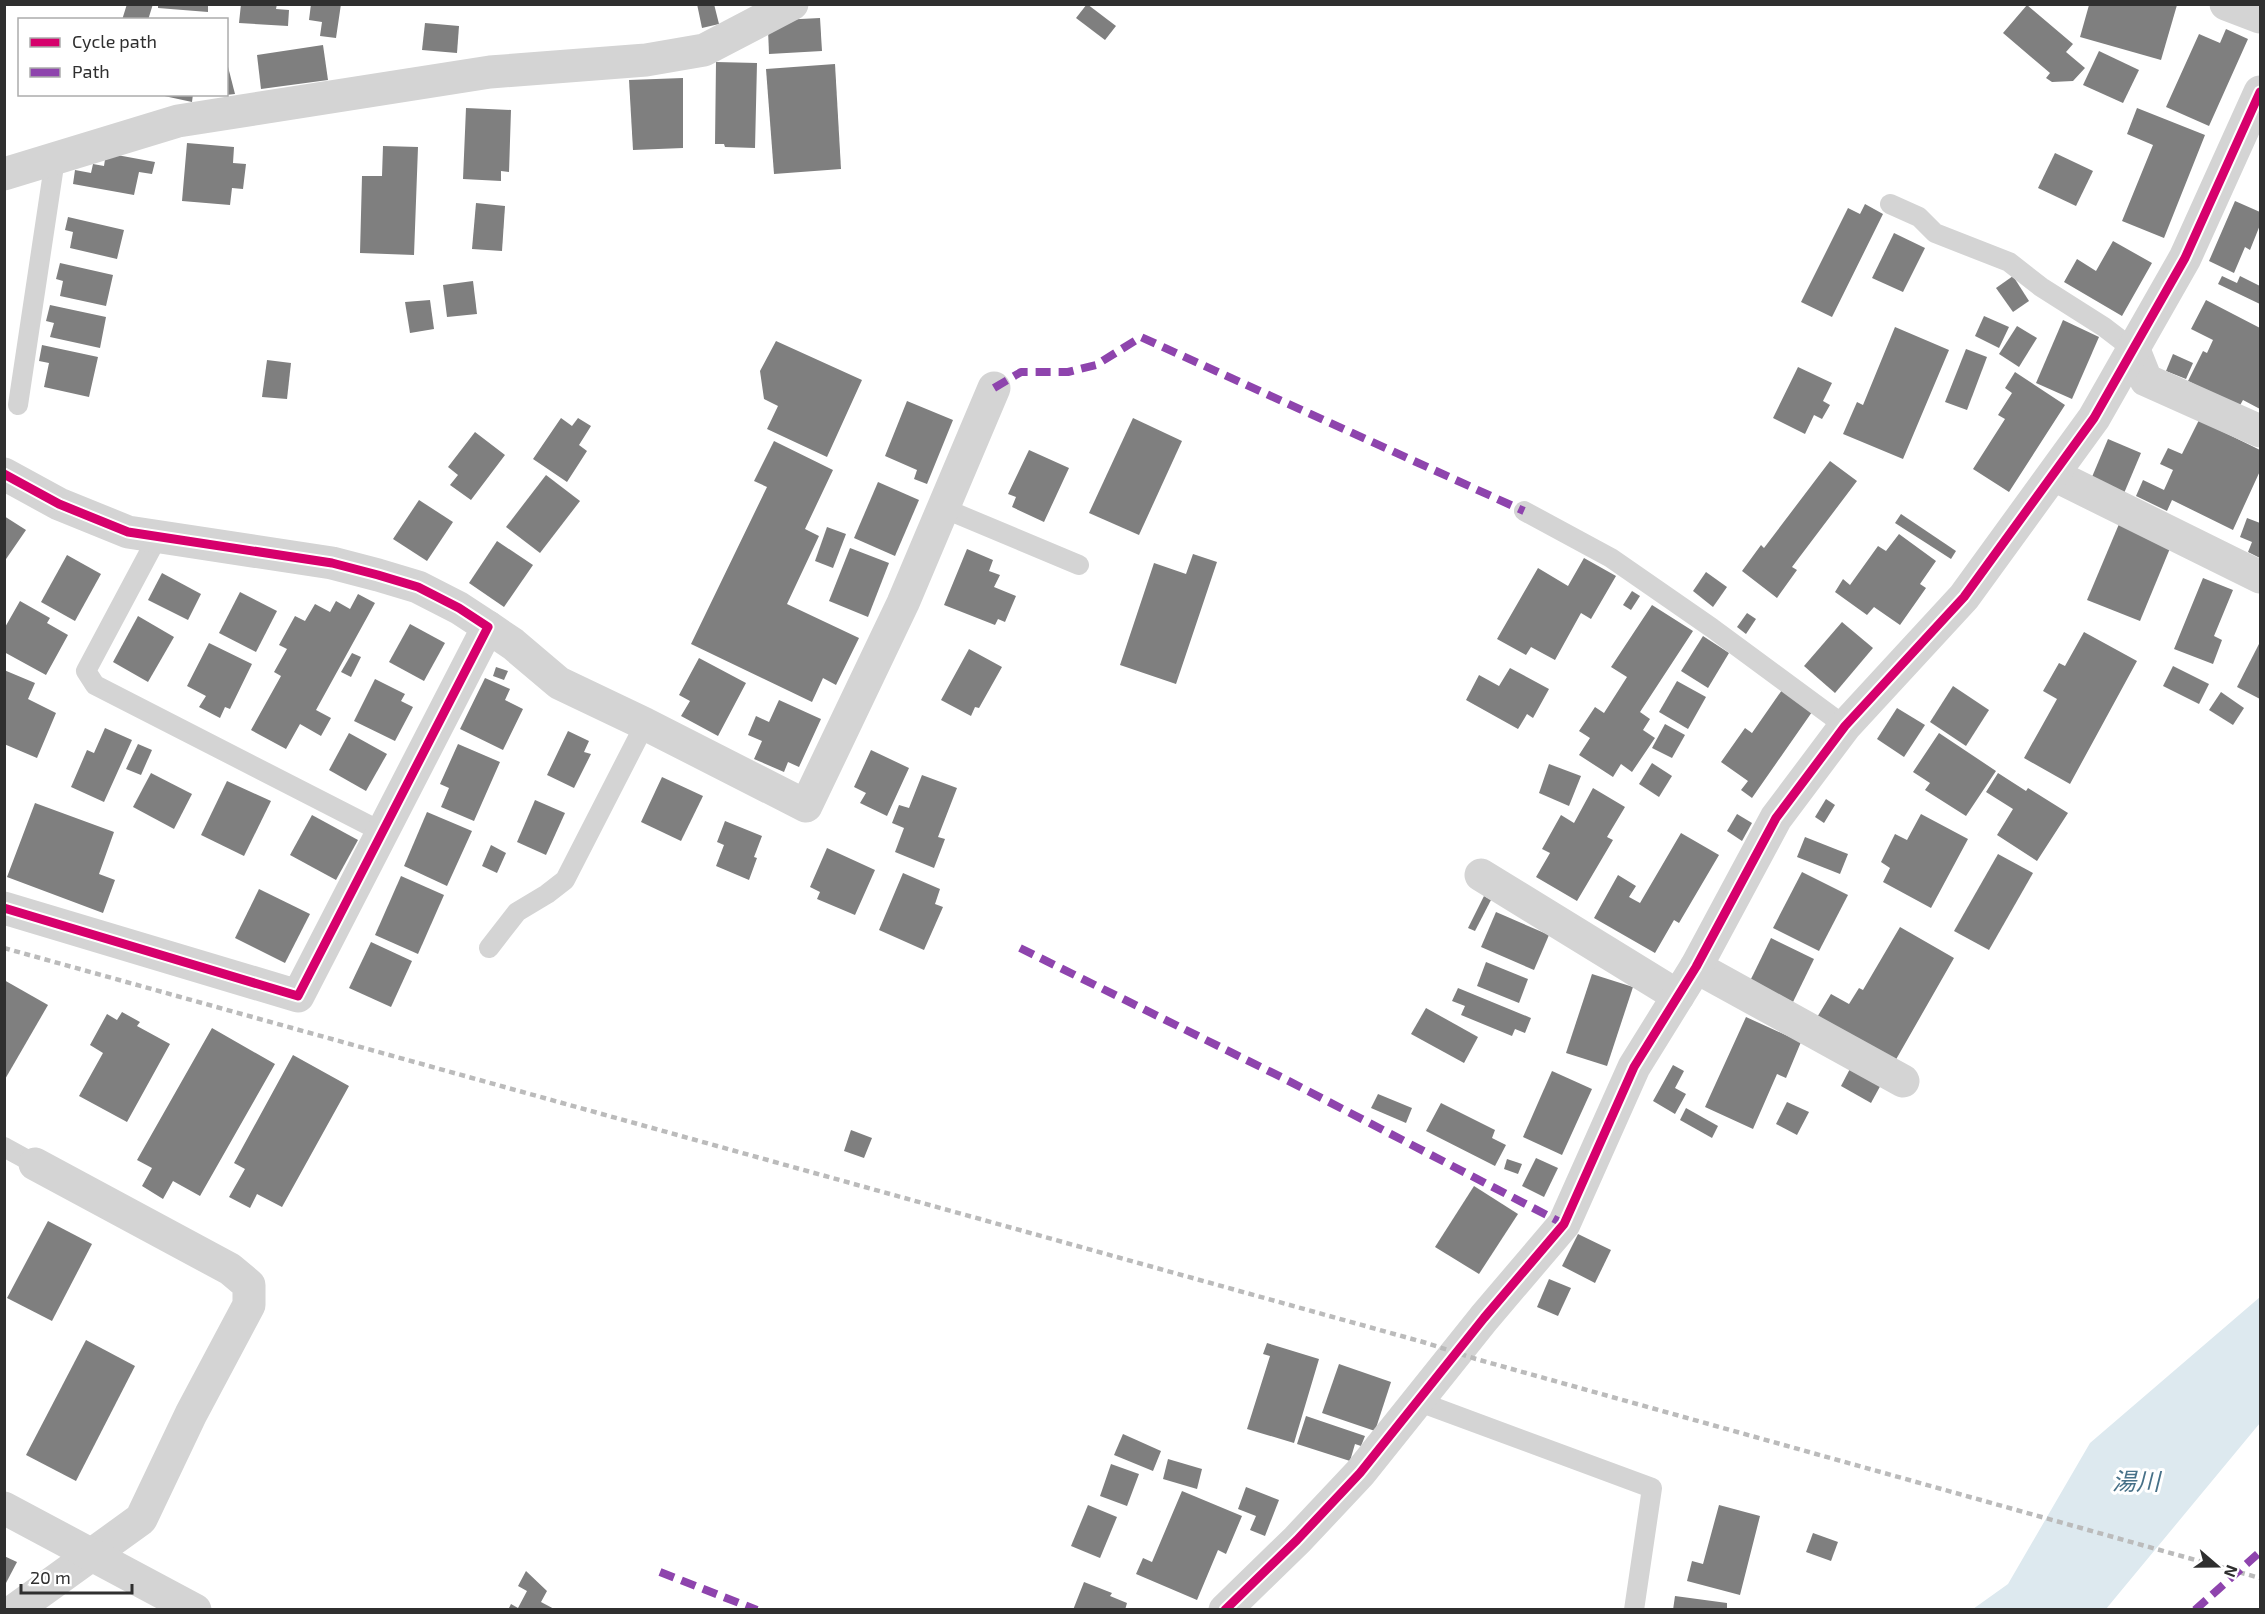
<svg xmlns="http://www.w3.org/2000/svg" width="2265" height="1614" font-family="'Exo 2','Noto Sans JP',sans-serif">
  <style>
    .water { fill: #dde9ef }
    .building { fill: #7f7f7f }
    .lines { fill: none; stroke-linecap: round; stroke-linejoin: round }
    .service { stroke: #d4d4d4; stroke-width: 20 }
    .minor { stroke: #d4d4d4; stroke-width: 33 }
    .tertiary { stroke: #d4d4d4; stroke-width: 33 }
    .rail { stroke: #bbb; stroke-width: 4.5; stroke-dasharray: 6 4.5; stroke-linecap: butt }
    .quiet { stroke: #8e44ad; stroke-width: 8; stroke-dasharray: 15 8; stroke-linecap: butt }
    .cycleway-casing { stroke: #fff; stroke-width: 13 }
    .cycleway { stroke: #d6006c; stroke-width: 9 }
    .labels { text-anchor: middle; stroke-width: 6; stroke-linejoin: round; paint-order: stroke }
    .water-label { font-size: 24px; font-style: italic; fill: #477188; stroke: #fff }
  </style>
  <rect width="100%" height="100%" fill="#fff"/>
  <path class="water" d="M2260 1297V1423L2106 1609H1973L2008 1584 2090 1443Z"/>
  <g class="building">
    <path d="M127 4H153L148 20H122Z"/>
    <path d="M158 4H208V12L158 8Z"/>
    <path d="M241 4H277L276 9 289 10 288 26 239 23Z"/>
    <path d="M311 4H341L336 38 320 36 322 22 309 20Z"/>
    <path d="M697 4H714L719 24 702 28Z"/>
    <path d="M1087 4 1116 26 1105 40 1076 18Z"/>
    <path d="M2027 5 2073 44 2066 52 2085 68 2073 81 2052 82 2046 78 2050 73 2003 33Z"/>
    <path d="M2089 5H2177L2161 60 2080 37Z"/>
    <path d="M820 18 822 51 769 54 768 29 781 20Z"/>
    <path d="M425 23 459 26 457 53 422 50Z"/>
    <path d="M2226 29 2248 39 2209 126 2166 107 2199 34 2220 43Z"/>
    <path d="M323 45 328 80 261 89 257 55Z"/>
    <path d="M2099 51 2139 70 2123 103 2083 85Z"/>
    <path d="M226 59 235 94 226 95Z"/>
    <path d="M716 62 757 63 755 148 725 147 724 144H715Z"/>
    <path d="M835 64 841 169 774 174 766 69Z"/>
    <path d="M683 78V148L633 150 629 80Z"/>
    <path d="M155 94H193L192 102Z"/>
    <path d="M466 108 511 110 509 172 501 171V181L463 179Z"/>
    <path d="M2137 108 2205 135 2164 238 2122 221 2153 145 2127 134Z"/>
    <path d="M187 143 234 147 233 163 246 164 243 189 232 188 230 205 182 201Z"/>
    <path d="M383 146 418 147 414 255 360 253 362 176H382Z"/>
    <path d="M106 153 155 162 152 174 139 172 134 195 73 184 75 170 91 173 93 164 104 166Z"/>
    <path d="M2055 153 2093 171 2076 206 2038 188Z"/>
    <path d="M2235 201 2260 212V225L2250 250 2245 247 2234 273 2209 261Z"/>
    <path d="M476 203 505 206 502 251 472 249Z"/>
    <path d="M1865 204 1883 214 1832 317 1801 302 1848 208 1860 214Z"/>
    <path d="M68 217 124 230 117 259 70 248 73 232 65 230Z"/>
    <path d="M1894 233 1925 248 1903 292 1872 278Z"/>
    <path d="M2113 241 2152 263 2122 316 2064 282 2077 259 2096 271Z"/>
    <path d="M60 263 113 275 106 306 60 296 63 281 56 279Z"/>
    <path d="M2013 276 2029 301 2013 312 1996 288Z"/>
    <path d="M2222 276 2237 283 2240 276 2260 286V304L2218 284Z"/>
    <path d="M473 281 477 314 447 317 443 285Z"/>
    <path d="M430 300 434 329 410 333 405 302Z"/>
    <path d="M2206 300 2260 328V409L2243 400 2239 407 2188 381 2203 351 2207 353 2213 340 2191 329Z"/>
    <path d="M50 305 106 317 100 348 50 337 54 323 46 321Z"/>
    <path d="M1984 316 2009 327 1999 348 1975 336Z"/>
    <path d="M2063 320 2099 337 2072 399 2036 383Z"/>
    <path d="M2017 326 2037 338 2019 367 1999 354Z"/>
    <path d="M1895 327 1949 350 1903 459 1843 434 1857 402 1863 405Z"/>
    <path d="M776 341 862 380 827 457 767 429 778 406 764 399 760 371Z"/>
    <path d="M42 345 98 357 89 397 44 387 49 363 39 361Z"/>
    <path d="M1966 349 1987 357 1967 410 1945 402Z"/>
    <path d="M2173 354 2193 363 2186 379 2166 371Z"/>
    <path d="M267 360 291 363 287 399 262 397Z"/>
    <path d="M1798 367 1832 383 1823 401 1830 405 1822 419 1814 415 1805 434 1773 418Z"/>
    <path d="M2015 372 2065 405 2009 492 1973 469 2005 419 1998 415 2012 393 2005 388Z"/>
    <path d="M907 401 953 420 927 484 914 479 917 470 885 456Z"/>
    <path d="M561 418 572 426 578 418 591 426 579 445 587 451 567 482 533 459Z"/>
    <path d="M1133 418 1182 441 1139 535 1089 513Z"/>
    <path d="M2199 420 2260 450V471L2233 530 2172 500 2167 511 2136 496 2143 480 2164 490 2173 470 2160 464 2168 448 2182 454Z"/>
    <path d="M475 432 505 455 471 500 450 485 458 475 448 467Z"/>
    <path d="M2108 439 2141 453 2122 498 2089 484Z"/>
    <path d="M774 441 833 470 805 529 819 536 787 604 859 638 836 685 823 678 812 702 691 644 767 487 754 481Z"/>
    <path d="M1029 450 1069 468 1044 522 1012 507 1016 497 1008 494Z"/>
    <path d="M1830 461 1857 481 1792 567 1797 570 1777 598 1742 571 1761 545 1764 548Z"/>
    <path d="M546 475 580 501 540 553 506 527Z"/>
    <path d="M878 482 919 500 895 556 854 538Z"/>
    <path d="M419 500 453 522 427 561 393 539Z"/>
    <path d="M1901 514 1956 551 1951 559 1895 523Z"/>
    <path d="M4 516 26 530 4 562Z"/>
    <path d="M2247 518 2260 523V558L2248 552 2252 542 2240 537Z"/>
    <path d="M2119 524 2171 546 2140 621 2087 600Z"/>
    <path d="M827 527 846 534 833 568 815 561Z"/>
    <path d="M1899 534 1936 561 1920 584 1926 588 1900 625 1874 607 1867 615 1835 592 1843 579 1850 585 1878 546 1886 551Z"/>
    <path d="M497 541 533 565 504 607 469 583Z"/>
    <path d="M850 548 889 563 868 617 829 601Z"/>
    <path d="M967 549 993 560 989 571 1000 575 994 587 1016 596 1005 622 998 619 995 625 944 605Z"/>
    <path d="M1193 554 1217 562 1176 684 1120 665 1154 563 1186 574Z"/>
    <path d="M67 555 101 574 75 621 41 602Z"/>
    <path d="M1584 558 1616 576 1591 619 1581 613 1555 660 1531 647 1526 655 1497 639 1538 568 1568 586Z"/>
    <path d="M1706 572 1727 587 1713 607 1693 591Z"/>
    <path d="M162 573 201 594 188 620 148 600Z"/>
    <path d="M2203 578 2233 590 2214 636 2222 640 2213 664 2174 649Z"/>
    <path d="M1632 591 1640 596 1631 610 1623 605Z"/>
    <path d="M240 592 277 611 256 652 219 633Z"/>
    <path d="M358 594 375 603 316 710 331 718 321 736 300 724 286 749 251 730 281 676 274 672 287 649 279 645 295 616 305 621 315 604 330 612 336 601 350 609Z"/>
    <path d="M20 601 50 618 47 623 68 635 46 675 4 652V629Z"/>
    <path d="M1652 605 1693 631 1640 712 1650 719 1643 730 1655 738 1632 772 1621 764 1613 777 1579 755 1590 738 1579 731 1595 707 1604 713 1627 677 1611 667Z"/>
    <path d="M1747 613 1756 619 1746 634 1737 627Z"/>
    <path d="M138 616 174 637 148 682 113 662Z"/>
    <path d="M1842 622 1873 648 1835 693 1804 666Z"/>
    <path d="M410 624 445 643 424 681 389 662Z"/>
    <path d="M2084 632 2137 661 2070 784 2024 758 2057 699 2043 691 2059 663 2065 666Z"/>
    <path d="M1703 636 1729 653 1708 688 1681 671Z"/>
    <path d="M2260 642V699L2237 687Z"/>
    <path d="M209 643 252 664 230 709 225 707 220 718 199 707 206 696 187 686Z"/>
    <path d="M969 649 1002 667 979 708 975 707 971 716 941 700Z"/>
    <path d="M352 653 361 657 351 677 341 672Z"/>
    <path d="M699 658 746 683 718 736 681 716 690 701 679 695Z"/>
    <path d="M2173 666 2209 684 2199 704 2163 686Z"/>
    <path d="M496 667 508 671 504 680 493 676Z"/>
    <path d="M1510 668 1549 689 1533 718 1527 714 1518 729 1466 700 1479 675 1499 686Z"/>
    <path d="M4 670 35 683 28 699 56 713 37 758 4 744Z"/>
    <path d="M485 678 510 689 505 700 523 709 503 750 460 729Z"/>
    <path d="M375 679 405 694 401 701 413 707 395 741 354 721Z"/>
    <path d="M1677 681 1706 697 1688 729 1659 712Z"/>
    <path d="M1953 686 1989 710 1966 746 1930 722Z"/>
    <path d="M1782 690 1812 712 1752 798 1741 790 1748 781 1721 762 1745 728 1752 733Z"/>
    <path d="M2221 692 2244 708 2233 725 2209 710Z"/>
    <path d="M779 700 821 719 799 767 788 762 784 772 754 759 762 741 748 735 756 716 769 722Z"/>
    <path d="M1897 708 1925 725 1904 757 1877 739Z"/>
    <path d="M1665 724 1685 735 1672 758 1652 748Z"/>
    <path d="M105 728 132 740 104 802 71 787 87 750 94 753Z"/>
    <path d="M568 731 589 741 584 752 591 754 574 788 547 775Z"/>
    <path d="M349 733 387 754 366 791 329 770Z"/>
    <path d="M1939 733 1996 771 1966 816 1925 790 1930 783 1913 772Z"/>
    <path d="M138 744 152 750 141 775 126 769Z"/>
    <path d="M458 744 500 762 474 821 441 807 449 788 440 784Z"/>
    <path d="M871 750 909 768 887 816 860 803 866 793 854 787Z"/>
    <path d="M1652 763 1672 776 1659 797 1639 784Z"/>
    <path d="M1549 764 1581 776 1569 806 1539 793Z"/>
    <path d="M151 773 192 794 174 829 133 807Z"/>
    <path d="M1998 773 2026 791 2028 788 2068 813 2037 861 1997 835 2013 809 1986 792Z"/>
    <path d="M922 775 957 788 938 837 945 839 934 868 895 852 904 828 892 823 899 805 909 808Z"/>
    <path d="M662 777 703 796 681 841 641 822Z"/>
    <path d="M227 781 271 801 244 856 201 835Z"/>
    <path d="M1593 788 1625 807 1607 837 1613 840 1577 901 1536 877 1550 853 1542 849 1561 815 1574 823Z"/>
    <path d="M1826 799 1835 805 1824 823 1815 817Z"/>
    <path d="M535 800 565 813 546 855 517 842Z"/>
    <path d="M35 803 114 832 99 874 115 880 103 913 7 877Z"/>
    <path d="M427 812 472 831 447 886 404 866Z"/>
    <path d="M1737 814 1752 823 1742 841 1727 831Z"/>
    <path d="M1921 814 1968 839 1931 908 1883 882 1890 868 1881 862 1895 834 1907 840Z"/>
    <path d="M312 815 358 840 336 880 290 855Z"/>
    <path d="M725 821 762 836 754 857 757 858 749 880 716 866 724 845 717 842Z"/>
    <path d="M1681 833 1719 855 1679 923 1674 920 1655 953 1594 918 1618 875 1636 886 1629 897 1640 903Z"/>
    <path d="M1805 837 1848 854 1840 874 1797 857Z"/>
    <path d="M491 845 506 853 497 873 482 866Z"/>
    <path d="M827 848 875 870 855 915 817 899 820 892 810 887Z"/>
    <path d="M1998 854 2033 873 1989 950 1954 931Z"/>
    <path d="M1802 872 1848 895 1819 951 1773 928Z"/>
    <path d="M903 873 940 889 935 904 943 907 924 950 879 930Z"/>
    <path d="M401 876 444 895 418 954 375 935Z"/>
    <path d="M259 889 310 914 285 963 235 938Z"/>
    <path d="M1484 896 1491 900 1475 931 1468 928Z"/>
    <path d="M1496 912 1549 935 1534 970 1481 947Z"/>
    <path d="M1900 927 1954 958 1894 1063 1816 1019 1831 994 1849 1004 1859 988 1863 990Z"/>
    <path d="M1771 938 1814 959 1793 1002 1750 981Z"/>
    <path d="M371 942 412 961 391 1007 349 988Z"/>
    <path d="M1486 962 1528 979 1519 1003 1477 986Z"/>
    <path d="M1592 974 1633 987 1607 1066 1566 1053Z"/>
    <path d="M4 980 48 1005 4 1081Z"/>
    <path d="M1458 988 1531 1018 1525 1033 1515 1029 1512 1036 1461 1015 1465 1006 1452 1001Z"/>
    <path d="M1426 1008 1478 1037 1464 1063 1411 1034Z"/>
    <path d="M122 1012 140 1022 137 1026 170 1044 127 1122 79 1096 103 1053 90 1045 107 1014 117 1020Z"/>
    <path d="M1746 1017 1801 1042 1786 1078 1777 1074 1753 1129 1705 1107Z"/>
    <path d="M212 1028 275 1064 200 1196 173 1181 163 1199 142 1186 152 1168 137 1160Z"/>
    <path d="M293 1055 349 1086 282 1207 257 1194 250 1208 229 1197 245 1169 234 1163Z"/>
    <path d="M1673 1065 1684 1071 1675 1088 1686 1094 1675 1114 1653 1101Z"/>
    <path d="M1852 1065 1883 1081 1871 1103 1841 1086Z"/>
    <path d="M1552 1071 1592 1089 1562 1155 1523 1137Z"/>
    <path d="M1378 1094 1412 1108 1406 1123 1371 1108Z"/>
    <path d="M1787 1102 1809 1112 1797 1135 1776 1124Z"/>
    <path d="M1441 1103 1495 1130 1492 1138 1506 1145 1495 1166 1426 1131Z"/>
    <path d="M1686 1108 1718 1126 1712 1138 1680 1120Z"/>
    <path d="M851 1130 872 1138 864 1158 844 1151Z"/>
    <path d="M1536 1158 1558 1168 1544 1197 1522 1186Z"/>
    <path d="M1507 1159 1522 1164 1518 1174 1504 1169Z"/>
    <path d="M1474 1186 1518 1214 1479 1274 1435 1247Z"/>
    <path d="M48 1221 92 1244 52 1321 7 1298Z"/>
    <path d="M1578 1234 1611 1250 1595 1283 1562 1266Z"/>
    <path d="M1549 1279 1571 1288 1558 1316 1537 1307Z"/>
    <path d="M86 1340 135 1366 76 1481 26 1455Z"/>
    <path d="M1267 1343 1319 1359 1294 1443 1247 1429 1270 1356 1263 1354Z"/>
    <path d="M1339 1364 1391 1382 1375 1431 1322 1413Z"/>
    <path d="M1306 1416 1365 1436 1361 1446 1355 1444 1350 1461 1297 1444Z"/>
    <path d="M1123 1434 1161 1451 1153 1471 1114 1455Z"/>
    <path d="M1168 1459 1202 1469 1197 1489 1163 1479Z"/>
    <path d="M1111 1464 1139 1474 1127 1506 1100 1496Z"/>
    <path d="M1246 1487 1279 1500 1265 1536 1250 1530 1256 1516 1238 1509Z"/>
    <path d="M1182 1491 1242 1516 1226 1554 1218 1550 1197 1600 1136 1574 1143 1558 1152 1562Z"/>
    <path d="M1088 1505 1117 1517 1100 1558 1071 1546Z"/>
    <path d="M1719 1505 1760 1516 1740 1595 1687 1581 1692 1561 1703 1564Z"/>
    <path d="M1813 1533 1838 1542 1831 1561 1806 1552Z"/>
    <path d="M4 1556 17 1562 6 1583 4 1582Z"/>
    <path d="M526 1571 547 1591 541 1602 556 1610H508L511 1604 518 1608 527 1591 518 1586Z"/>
    <path d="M1084 1582 1112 1593 1110 1596 1127 1603 1125 1610H1073Z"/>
    <path d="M1675 1596 1727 1603V1610H1673Z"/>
  </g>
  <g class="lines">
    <g class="service">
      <path d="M1890 204 1919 217 1935 233 2009 262 2041 287 2104 327 2134 350"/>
      <path d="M18 405 55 159"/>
      <path d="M943 508 1079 565"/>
      <path d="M1524 511 1611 558 1712 628 1845 726"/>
      <path d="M158 536 86 671 95 685 382 832"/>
      <path d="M489 948 517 912 547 894 565 880 645 724"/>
      <path d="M4 1147 35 1164"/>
      <path d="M1417 1401 1652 1488 1634 1610"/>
    </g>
    <g class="minor">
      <path d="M2226 4 2260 17"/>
      <path d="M4 174 178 121 490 72 646 60 704 50 792 4"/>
      <path d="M2134 350 2146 380 2260 431"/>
      <path d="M4 474 59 504 128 532 332 563 378 575 418 587 459 608 488 627 298 996 4 908"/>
      <path d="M2054 475 2260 577"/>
      <path d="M488 627 513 644 559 683 645 724 806 806 903 603 994 388"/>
      <path d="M1481 875 1678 996"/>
      <path d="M1696 967 1903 1081"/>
      <path d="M15 1610 141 1519 191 1414 249 1305V1285L230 1269 35 1164"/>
      <path d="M1225 1610 1297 1540 1360 1473 1484 1318 1564 1224 1634 1067 1696 967 1776 818 1845 726 1964 597 2094 418 2185 258 2260 92"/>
    </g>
    <path class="tertiary" d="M4 1508 195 1610"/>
    <path class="rail" d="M4 948 1423 1342 1476 1359 2260 1578"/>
    <g class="quiet">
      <path d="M994 388 1021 372H1068L1096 365 1141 337 1524 511"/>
      <path d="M1020 948 1281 1077 1564 1224"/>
      <path d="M660 1572 757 1610"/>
      <path d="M2195 1610 2260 1552"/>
    </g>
    <g class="cycleway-casing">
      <g id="cycleway">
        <path d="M4 474 59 504 128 532 332 563 378 575 418 587 459 608 488 627 298 996 4 908"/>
        <path d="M1225 1610 1297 1540 1360 1473 1484 1318 1564 1224 1634 1067 1696 967 1776 818 1845 726 1964 597 2094 418 2185 258 2260 92"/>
      </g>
    </g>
    <use href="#cycleway" class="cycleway"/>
  </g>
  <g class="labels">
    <g class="water-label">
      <text x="2136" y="1490">湯川</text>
    </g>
  </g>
  <rect width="2265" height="1614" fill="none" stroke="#2f2f2f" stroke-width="12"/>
  <rect x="18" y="18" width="210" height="78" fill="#ffffff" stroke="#acacac" stroke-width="1.5"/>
  <rect x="30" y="38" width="30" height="9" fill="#d6006c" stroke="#acacac" stroke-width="1.5"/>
  <text x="72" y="48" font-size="18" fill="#2f2f2f">Cycle path</text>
  <rect x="30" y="68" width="30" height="9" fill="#8e44ad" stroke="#acacac" stroke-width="1.5"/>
  <text x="72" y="78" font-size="18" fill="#2f2f2f">Path</text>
  <g transform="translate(2217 1566) rotate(110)" stroke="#ffffff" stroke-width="4.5" paint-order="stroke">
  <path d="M0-4.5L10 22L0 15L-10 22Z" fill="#2f2f2f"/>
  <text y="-9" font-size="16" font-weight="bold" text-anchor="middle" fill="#2f2f2f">N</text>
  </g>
  <path d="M21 1584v9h111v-9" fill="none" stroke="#2f2f2f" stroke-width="3"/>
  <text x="30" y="1584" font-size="18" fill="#2f2f2f" stroke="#ffffff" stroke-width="4.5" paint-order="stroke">20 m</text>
</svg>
